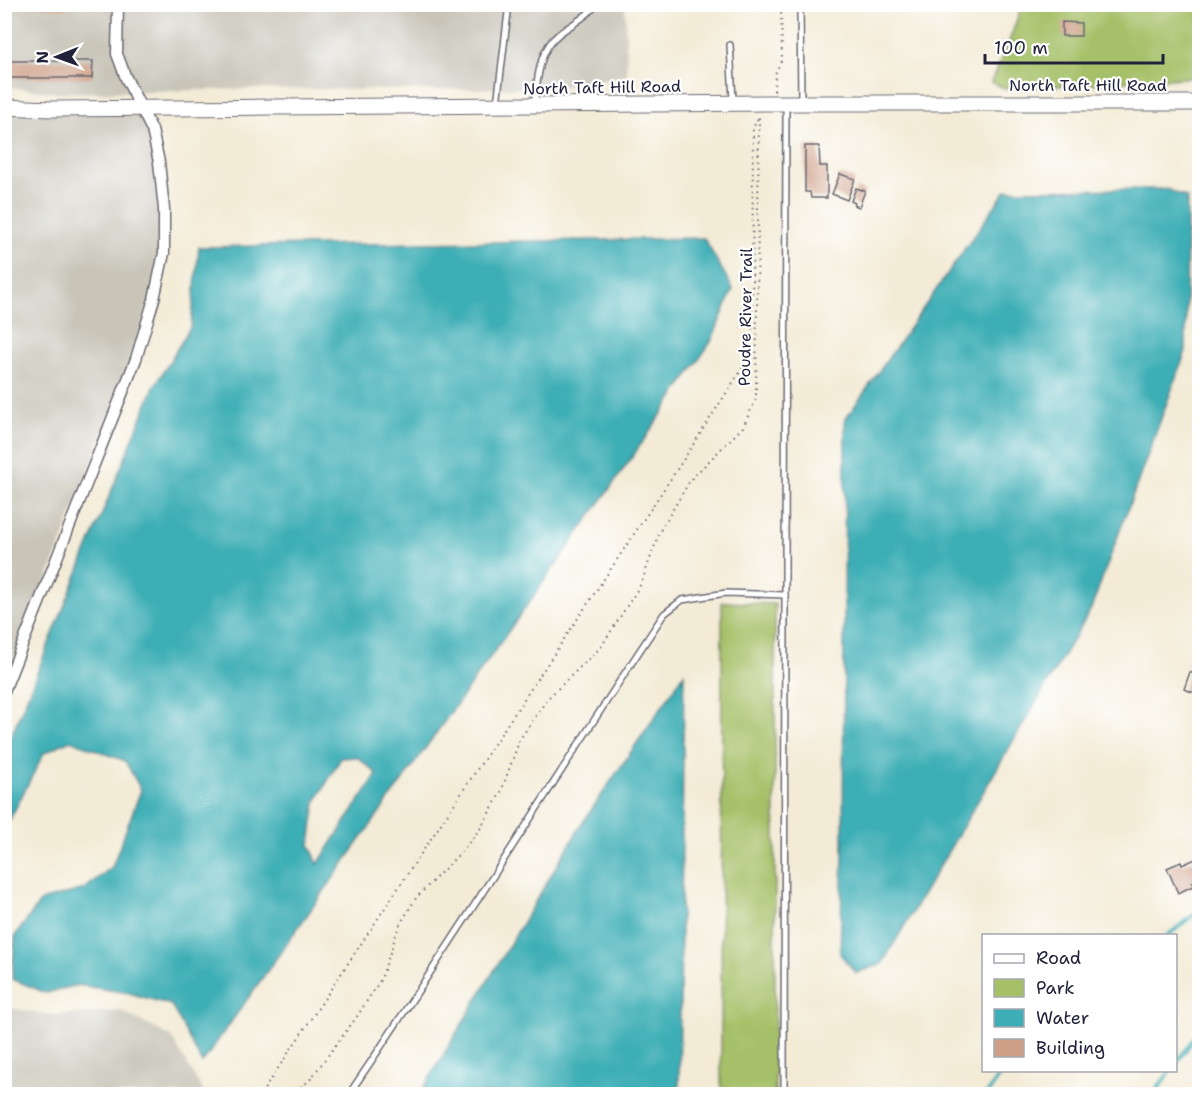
<svg xmlns="http://www.w3.org/2000/svg" width="1204" height="1099" font-family="'Shantell Sans',sans-serif">
  <style>
    .industrial { fill: #c8c4b8 }
    .green { fill: #a5c067; stroke: #647151; stroke-width: 1.5 }
    .water { fill: #3daeb5; stroke: #306878; stroke-width: 1.5; fill-rule: evenodd }
    .lines { fill: none; stroke-linecap: round; stroke-linejoin: round }
    .stream { stroke: #3daeb5; stroke-width: 4 }
    .building { fill: #cfa088 }
    .service-casing { stroke: #6b6871; stroke-width: 8 }
    .minor-casing { stroke: #6b6871; stroke-width: 13 }
    .secondary-casing { stroke: #6b6871; stroke-width: 17 }
    .path { stroke: #6b6871; stroke-width: 2; stroke-dasharray: 1.5 4.5; stroke-linecap: butt }
    .service { stroke: #fff; stroke-width: 5 }
    .minor { stroke: #fff; stroke-width: 10 }
    .secondary { stroke: #fff; stroke-width: 15 }
    .labels { text-anchor: middle; stroke-width: 4.5; stroke-linejoin: round; paint-order: stroke }
    .street-label { font-size: 16px; fill: #22223b; stroke: #fff }
  </style>
  <rect width="100%" height="100%" fill="#fff"/>
  <filter id="ink" filterUnits="userSpaceOnUse"><feTurbulence type="fractalNoise" baseFrequency=".0167" numOctaves="2"/><feDisplacementMap in="SourceGraphic" scale="12" xChannelSelector="R" yChannelSelector="G"/><feConvolveMatrix kernelMatrix="1 2 1 2 8 2 1 2 1" color-interpolation-filters="sRGB"/></filter>
  <filter id="wash" filterUnits="userSpaceOnUse"><feTurbulence type="fractalNoise" baseFrequency=".008" numOctaves="4" result="noise"/><feDisplacementMap in="SourceGraphic" scale="24" xChannelSelector="R" yChannelSelector="G"/><feGaussianBlur stdDeviation="1.35" result="paint"/><feColorMatrix in="noise" values="0 0 0 0 0 0 0 0 0 0 0 0 0 0 0 0 0 1.4 0 .05"/><feComposite in="paint" operator="in"/></filter>
  <g filter="url(#wash)">
    <rect width="100%" height="100%" fill="#f3ebd6"/>
    <g class="industrial">
      <path d="M5 5H625L627 75 566 86 446 90 249 89 59 93 5 87Z"/>
      <path d="M5 107 140 108 152 130 164 209 154 299 5 691Z"/>
      <path d="M5 1007 51 1015 121 1011 171 1037 205 1094H5Z"/>
    </g>
    <g class="green">
      <path d="M1022 5H1199V77L1006 89 991 82 1010 39Z"/>
      <path d="M722 602 775 604V1094H721Z"/>
    </g>
    <g class="water">
      <path d="M1167 189 1187 198 1186 351 1091 609 882 964 856 973 840 954 843 855 845 420 1006 190Z"/>
      <path d="M704 238 733 289 711 342 628 463 202 1063 171 1005 129 993 78 985 46 993 12 979 15 936 41 901 84 889 112 867 141 790 125 761 70 740 44 753 5 829V751L153 389 191 326 199 247ZM357 757 377 774 318 864 310 845 316 801 341 758Z"/>
      <path d="M684 674 679 1094H420L583 822Z"/>
    </g>
    <g class="lines">
      <g class="stream">
        <path d="M1167 936 1200 910"/>
        <path d="M1176 1063 1200 1030"/>
        <path d="M987 1094 1004 1070"/>
        <path d="M1154 1094 1171 1070"/>
      </g>
    </g>
    <g id="blocks">
      <g class="building">
        <path d="M27 4H67V9L27 6Z"/>
        <path d="M1062 22 1081 23V36H1062Z"/>
        <path d="M4 61H93L92 78H4Z"/>
        <path d="M805 146H819L820 166H827V198H811L810 192H805Z"/>
        <path d="M840 174 855 179 847 200 832 194Z"/>
        <path d="M856 188 865 191 859 207 854 205 855 203 851 201Z"/>
        <path d="M1190 672 1200 676V695L1184 689Z"/>
        <path d="M1200 857V880L1192 883 1193 886 1178 893 1167 868 1181 862 1182 865Z"/>
      </g>
    </g>
  </g>
  <g filter="url(#ink)">
    <use href="#blocks" fill-opacity="0" stroke="#6b6871" stroke-width="1.5"/>
    <g class="lines">
      <g class="service-casing">
        <g id="service">
          <path d="M800 4 801 102"/>
          <path d="M730 45 733 100"/>
          <path d="M497 104 509 4"/>
          <path d="M534 104C538 80 538 50 559 34 573 23 585 19 597 4"/>
          <path d="M349 1094C457 936 558 773 664 614L682 600 726 593 785 595"/>
          <path d="M784 1094 786 105"/>
        </g>
      </g>
      <g class="minor-casing">
        <path id="minor" d="M4 691 136 359 154 299 164 253V209L159 162 152 130 126 78 117 54 118 4"/>
      </g>
      <g class="secondary-casing">
        <path id="secondary" d="M4 107 52 109 767 103H1200"/>
      </g>
      <g class="path">
        <path d="M774 91 775 74 782 59 781 4"/>
        <path d="M261 1094 678 468 747 361 752 344 753 128 758 118"/>
        <path d="M291 1094 309 1081 356 1018 381 979 399 926 416 898 462 851 480 829 501 792 520 739 548 698 601 647 641 584 660 531 691 479 743 427 756 399 759 117"/>
      </g>
      <use href="#service" class="service"/>
      <use href="#minor" class="minor"/>
      <use href="#secondary" class="secondary"/>
    </g>
  </g>
  <g class="labels">
    <g class="street-label">
      <text x="1088" y="91">North Taft Hill Road</text>
      <text transform="translate(602 87) rotate(-1)" y="6">North Taft Hill Road</text>
      <text transform="translate(745 317) rotate(-89)" y="6">Poudre River Trail</text>
    </g>
  </g>
  <rect width="1204" height="1099" fill="none" stroke="#fff" stroke-width="24"/>
  <rect x="982" y="934" width="195" height="138" fill="#ffffff" stroke="#a7a7b1" stroke-width="1.5"/>
  <rect x="994" y="954" width="30" height="9" fill="#ffffff" stroke="#a7a7b1" stroke-width="1.5"/>
  <text x="1036" y="964" font-size="18" fill="#22223b">Road</text>
  <rect x="994" y="979" width="30" height="18" fill="#a5c067" stroke="#a7a7b1" stroke-width="1.5"/>
  <text x="1036" y="994" font-size="18" fill="#22223b">Park</text>
  <rect x="994" y="1009" width="30" height="18" fill="#3daeb5" stroke="#a7a7b1" stroke-width="1.5"/>
  <text x="1036" y="1024" font-size="18" fill="#22223b">Water</text>
  <rect x="994" y="1039" width="30" height="18" fill="#cfa088" stroke="#a7a7b1" stroke-width="1.5"/>
  <text x="1036" y="1054" font-size="18" fill="#22223b">Building</text>
  <g transform="translate(57 57) rotate(269)" stroke="#ffffff" stroke-width="4.5" paint-order="stroke">
  <path d="M0-4.5L10 22L0 15L-10 22Z" fill="#22223b"/>
  <text y="-9" font-size="16" font-weight="bold" text-anchor="middle" fill="#22223b">N</text>
  </g>
  <path d="M985 54v9h178v-9" fill="none" stroke="#22223b" stroke-width="3"/>
  <text x="994" y="54" font-size="18" fill="#22223b" stroke="#ffffff" stroke-width="4.5" paint-order="stroke">100 m</text>
</svg>
